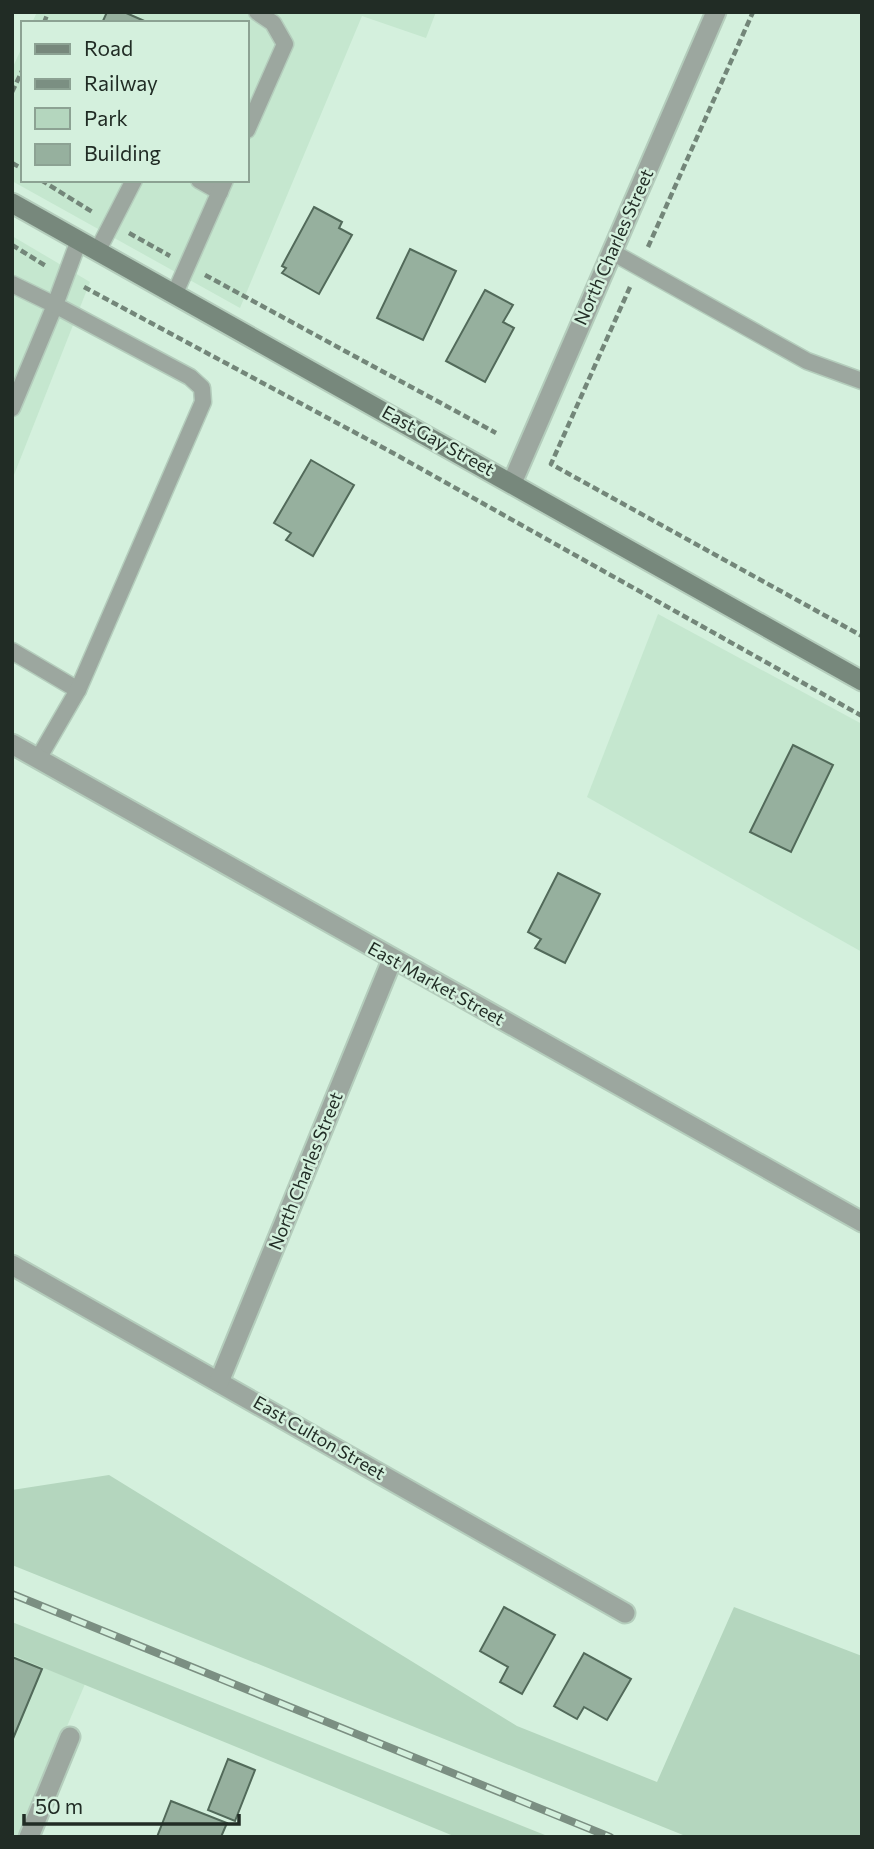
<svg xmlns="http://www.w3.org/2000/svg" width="874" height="1849" font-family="Commissioner,sans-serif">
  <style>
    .built { fill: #c5e7cf }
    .green { fill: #b4d6be }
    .building { fill: #96b09e; stroke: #526a5a; stroke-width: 2 }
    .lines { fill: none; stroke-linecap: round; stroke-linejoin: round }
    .service-casing { stroke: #b4cdbc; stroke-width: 19 }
    .minor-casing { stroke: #b4cdbc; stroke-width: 23 }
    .secondary-casing { stroke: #b4cdbc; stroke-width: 23 }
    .path { stroke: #738679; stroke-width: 4.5; stroke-dasharray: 7 3.5; stroke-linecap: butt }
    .service { stroke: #9ca79f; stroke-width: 16 }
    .minor { stroke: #9ca79f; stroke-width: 19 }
    .secondary { stroke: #77887c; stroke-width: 19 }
    .rail-casing { stroke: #7b8f82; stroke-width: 8 }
    .rail { stroke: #d4f0dd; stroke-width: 5; stroke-dasharray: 16; stroke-linecap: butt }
    .labels { text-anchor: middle; stroke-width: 5; stroke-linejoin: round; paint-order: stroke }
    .street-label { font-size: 18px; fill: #212c25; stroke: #d4f0dd }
  </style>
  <rect width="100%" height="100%" fill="#d4f0dd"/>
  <g class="built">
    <path d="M37 12H436L426 38 362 16 240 308 12 181V69L23 45V180H247V23H32Z"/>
    <path d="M12 236 90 282 12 480Z"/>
    <path d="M658 614 862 724V952L587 797Z"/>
    <path d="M12 1655 85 1684 20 1837H12Z"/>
  </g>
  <g class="green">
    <path d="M109 1475 517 1726 657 1782 734 1607 862 1656V1837H688L12 1565V1490Z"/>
    <path d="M12 1622 550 1837H456L12 1655Z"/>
  </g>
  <g class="building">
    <path d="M107 12H124L149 23H102Z"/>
    <path d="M314 207 342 222 339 228 352 235 319 294 282 273 286 268 282 266Z"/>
    <path d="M410 249 456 271 423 340 377 318Z"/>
    <path d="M485 290 513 305 503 322 514 328 485 382 446 361Z"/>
    <path d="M311 460 354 485 313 556 286 540 291 533 274 523Z"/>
    <path d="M793 745 833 765 791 852 750 832Z"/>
    <path d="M558 873 600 894 565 963 535 948 541 939 528 932Z"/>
    <path d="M504 1607 555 1635 522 1694 500 1682 508 1667 480 1651Z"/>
    <path d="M584 1653 631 1679 607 1720 584 1707 577 1719 554 1706Z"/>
    <path d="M12 1657 42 1669 12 1741Z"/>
    <path d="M228 1759 255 1770 235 1821 208 1810Z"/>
    <path d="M171 1801 227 1823 221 1837H157Z"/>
  </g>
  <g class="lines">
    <g class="service-casing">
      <g id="service">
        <path d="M247 130 285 44 273 23 257 12"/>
        <path d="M199 180 220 192"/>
        <path d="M98 250 134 180"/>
        <path d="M612 252 807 361 862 381"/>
        <path d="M12 284 55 305 12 408"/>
        <path d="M175 293 225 180"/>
        <path d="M12 651 78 690"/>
        <path d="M38 759 78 690 203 402 202 388 190 377 55 305 79 240"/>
      </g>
    </g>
    <g class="minor-casing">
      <g id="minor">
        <path d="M512 483 716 12"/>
        <path d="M12 744 862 1222"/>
        <path d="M12 1265 625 1613"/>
        <path d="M219 1382 392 960"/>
        <path d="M29 1837 70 1737"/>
      </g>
    </g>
    <g class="secondary-casing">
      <path id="secondary" d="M12 203 862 681"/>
    </g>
    <g class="path">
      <path d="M44 23 48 12"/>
      <path d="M12 92 23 69"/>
      <path d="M12 163 23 169"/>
      <path d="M41 180 94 213"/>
      <path d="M129 233 170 256"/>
      <path d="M12 245 46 266"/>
      <path d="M648 247 753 12"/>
      <path d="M205 275 496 433"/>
      <path d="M84 287 393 453 862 716"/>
      <path d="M630 287 551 464 862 636"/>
    </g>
    <use href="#service" class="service"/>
    <use href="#minor" class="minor"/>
    <use href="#secondary" class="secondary"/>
    <g class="rail-casing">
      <path id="rail" d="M12 1594 610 1837"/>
    </g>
    <use href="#rail" class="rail"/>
  </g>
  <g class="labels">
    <g class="street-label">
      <text transform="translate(614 247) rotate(-66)" y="6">North Charles Street</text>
      <text transform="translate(438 441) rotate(29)" y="6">East Gay Street</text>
      <text transform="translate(436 984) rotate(29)" y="6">East Market Street</text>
      <text transform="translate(306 1171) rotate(-68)" y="6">North Charles Street</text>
      <text transform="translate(319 1438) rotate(30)" y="6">East Culton Street</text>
    </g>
  </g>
  <rect width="874" height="1849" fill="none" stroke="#212c25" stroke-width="28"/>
  <rect x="21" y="21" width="228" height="161" fill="#d4f0dd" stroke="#8ca293" stroke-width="2"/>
  <rect x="35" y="44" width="35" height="10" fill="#77887c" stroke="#8ca293" stroke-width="2"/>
  <text x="84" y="56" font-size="21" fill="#212c25">Road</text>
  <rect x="35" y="79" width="35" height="10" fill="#7b8f82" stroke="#8ca293" stroke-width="2"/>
  <text x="84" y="91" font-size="21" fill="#212c25">Railway</text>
  <rect x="35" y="108" width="35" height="21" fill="#b4d6be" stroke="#8ca293" stroke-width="2"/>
  <text x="84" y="126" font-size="21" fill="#212c25">Park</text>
  <rect x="35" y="144" width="35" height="21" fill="#96b09e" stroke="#8ca293" stroke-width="2"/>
  <text x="84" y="161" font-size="21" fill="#212c25">Building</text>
  <path d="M24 1814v10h215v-10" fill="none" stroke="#212c25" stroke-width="3.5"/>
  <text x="35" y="1814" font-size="21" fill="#212c25" stroke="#d4f0dd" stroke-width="5" paint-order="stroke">50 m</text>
</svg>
